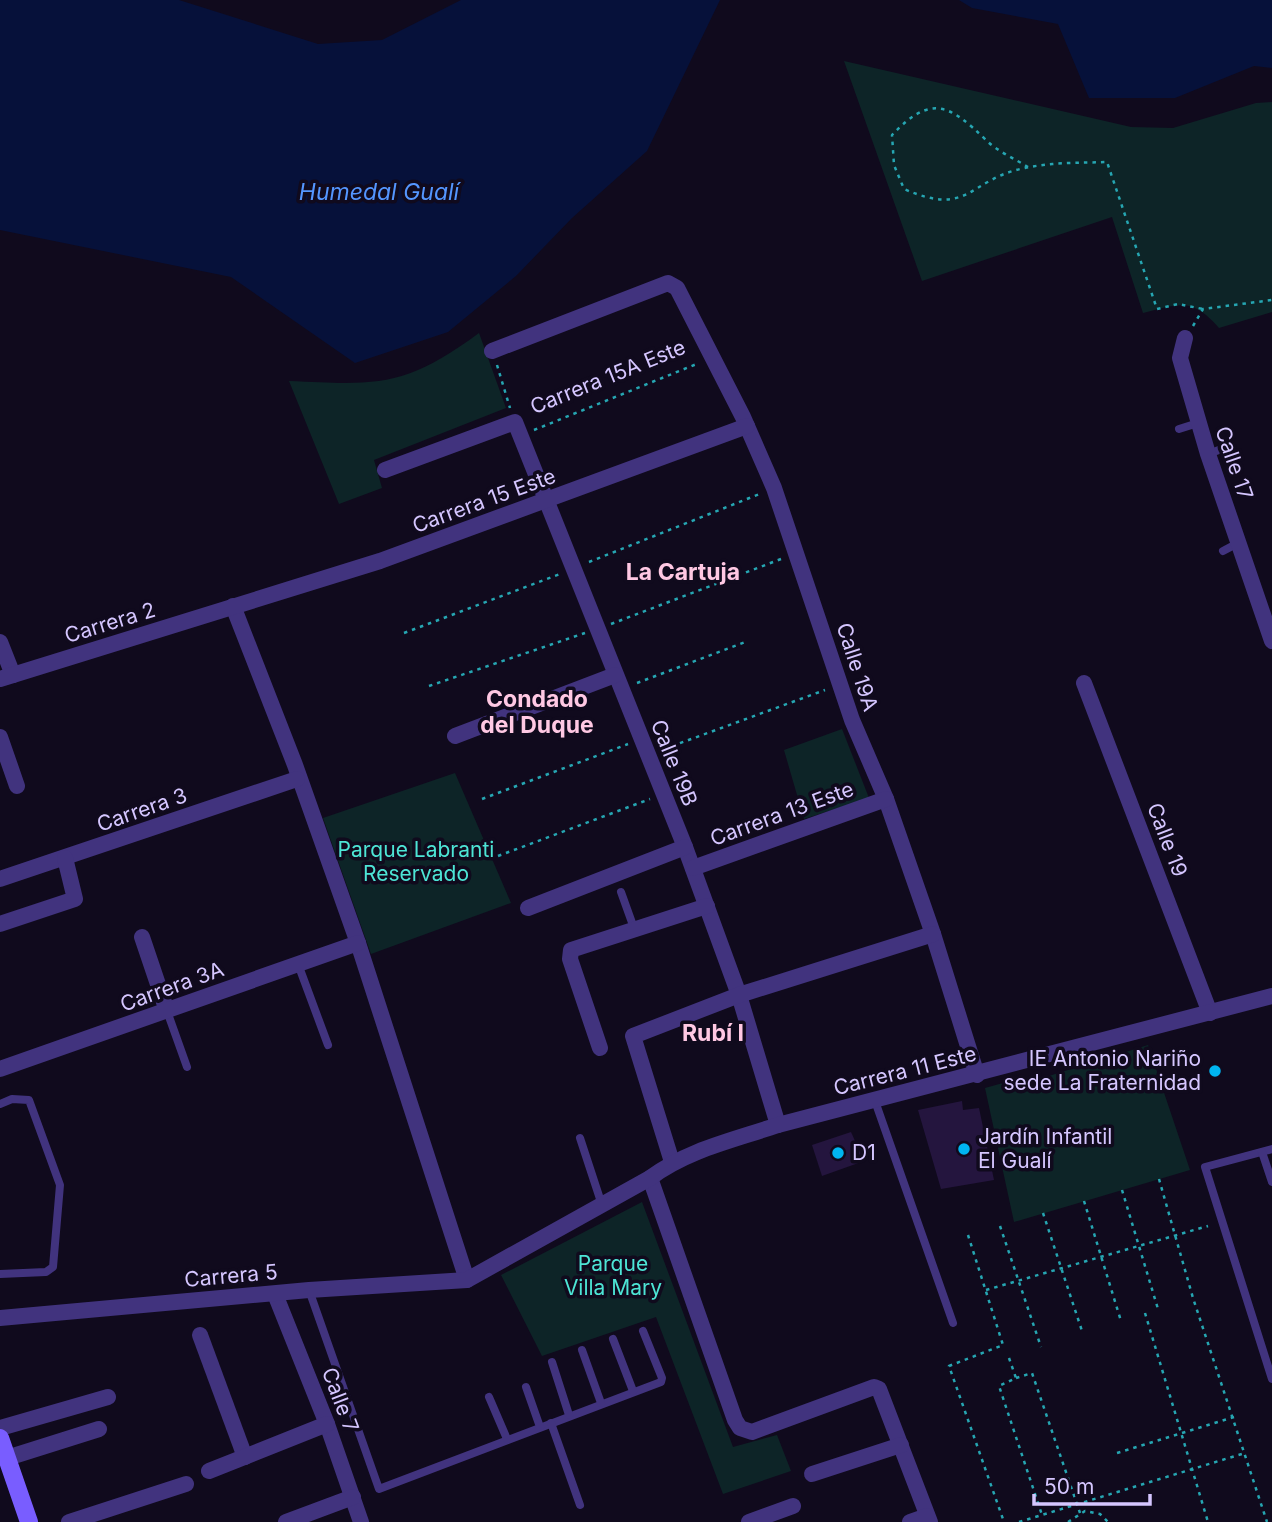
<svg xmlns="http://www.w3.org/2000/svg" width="1272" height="1522" font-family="Inter,sans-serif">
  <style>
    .green { fill: #0d2427 }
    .water { fill: #06113a }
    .building { fill: #24153e }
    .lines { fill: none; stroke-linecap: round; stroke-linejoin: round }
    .path { stroke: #26a6b2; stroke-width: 2.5; stroke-dasharray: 3.5 5; stroke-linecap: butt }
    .service { stroke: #41337e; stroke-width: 8 }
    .minor { stroke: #41337e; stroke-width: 16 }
    .secondary { stroke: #795dff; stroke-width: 18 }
    .poi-dot { fill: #00b5f1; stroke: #100a1d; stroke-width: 2.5 }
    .labels { text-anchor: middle; stroke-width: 7; stroke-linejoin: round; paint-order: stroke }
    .street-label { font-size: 21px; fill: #d5c6ff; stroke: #100a1d }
    .park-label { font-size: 21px; fill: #4de4d5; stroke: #100a1d }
    .poi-label { font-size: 21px; fill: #d5c6ff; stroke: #100a1d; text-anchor: start }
    .water-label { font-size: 23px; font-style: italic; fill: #5496ff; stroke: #100a1d }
    .neighbourhood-label { font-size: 23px; font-weight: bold; fill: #ffc8e3; stroke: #100a1d }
  </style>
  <rect width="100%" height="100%" fill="#100a1d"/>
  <g class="green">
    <path d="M844 61 1131 127 1173 128 1256 103 1272 102V312L1219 328C1192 297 1180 304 1143 313L1112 217 922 281Z"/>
    <path d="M479 333 506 408 374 460 382 488 339 504 289 381C378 385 404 388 479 333Z"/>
    <path d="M842 729 869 798 804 819 784 750Z"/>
    <path d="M455 773 511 903 371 954 323 818Z"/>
    <path d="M1148 1045 1190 1170 1014 1222 985 1088 1003 1083 1007 1089Z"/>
    <path d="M642 1202 733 1447 777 1435 791 1471 723 1494 656 1317 542 1356 501 1275Z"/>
  </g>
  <g class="water">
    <path d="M0 0H179L318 44 382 40 461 0H720L647 151 572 218 516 276 448 332 355 363 231 277 0 230Z"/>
    <path d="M959 0H1272V68L1254 66 1175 98H1089L1058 24 972 8Z"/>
  </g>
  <g class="building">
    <path d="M962 1101 963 1110 979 1108 994 1180 941 1189 918 1110Z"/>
    <path d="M851 1132 864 1161 822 1176 812 1145Z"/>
  </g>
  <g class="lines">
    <g class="path">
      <path d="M1028 167C1015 159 997 151 986 140 949 104 931 94 892 135L894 165 904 189C970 218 968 179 1025 168 1052 162 1081 163 1107 162L1157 309 1178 304 1203 309"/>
      <path d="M1193 326 1203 309 1272 300"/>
      <path d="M497 365 510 408"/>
      <path d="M534 430 699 363"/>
      <path d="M589 562 762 493"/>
      <path d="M611 624 781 559"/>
      <path d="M404 633 560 574"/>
      <path d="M637 683 748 641"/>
      <path d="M429 686 585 633"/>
      <path d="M664 749 825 690"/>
      <path d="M482 799 628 744"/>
      <path d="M498 856 650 799"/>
      <path d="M1159 1179 1193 1298 1267 1522"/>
      <path d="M1122 1190 1158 1309"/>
      <path d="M1084 1201 1121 1321"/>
      <path d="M1043 1213 1083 1334"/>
      <path d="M1000 1226 1041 1347"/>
      <path d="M968 1235 1003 1345 949 1366 1004 1522"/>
      <path d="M986 1290 1208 1226"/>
      <path d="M1145 1313 1208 1522"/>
      <path d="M1009 1358 1016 1378 999 1386 1042 1515"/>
      <path d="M1016 1378 1032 1373 1080 1513"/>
      <path d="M1117 1453 1234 1417"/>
      <path d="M1019 1522 1245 1453"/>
      <path d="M1068 1522 1085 1511 1100 1514 1108 1522"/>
    </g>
    <g class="service">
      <path d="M1179 429 1198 423"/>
      <path d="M1208 454 1227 447"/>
      <path d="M1223 551 1240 542"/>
      <path d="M621 892 635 931"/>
      <path d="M298 964 328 1045"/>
      <path d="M167 1011 187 1067"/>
      <path d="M875 1101 953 1323"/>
      <path d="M0 1104 12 1099 29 1100 60 1185 53 1267 46 1272 0 1274"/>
      <path d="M580 1138 602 1205"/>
      <path d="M1272 1149 1205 1167 1272 1379"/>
      <path d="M1262 1152 1272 1182"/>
      <path d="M309 1290 379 1489 661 1382 662 1378 643 1331"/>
      <path d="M613 1339 633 1391"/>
      <path d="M582 1350 601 1403"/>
      <path d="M552 1362 569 1415"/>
      <path d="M526 1387 540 1427"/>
      <path d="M489 1397 507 1439"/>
      <path d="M551 1423 580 1505"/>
    </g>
    <g class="minor">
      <path d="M1185 338 1180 358 1208 454 1272 641"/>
      <path d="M492 351 668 283 677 288 743 417 774 488 852 720 886 799 933 934 977 1075"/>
      <path d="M385 470 515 422 685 847 739 995 778 1125"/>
      <path d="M233 606 295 765 358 943 467 1280"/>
      <path d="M0 642 13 675"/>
      <path d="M0 679 380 561 747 426"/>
      <path d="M1084 683 1210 1013"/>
      <path d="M455 736 615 675"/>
      <path d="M0 737 17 786"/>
      <path d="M693 868 886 799"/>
      <path d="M0 879 297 779"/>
      <path d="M528 908 685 847"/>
      <path d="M0 924 75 899 65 858"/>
      <path d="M142 937 167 1011"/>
      <path d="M600 1048 570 959 571 950 707 906"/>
      <path d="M0 1069 358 943"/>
      <path d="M672 1162 633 1036 739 995 933 934"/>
      <path d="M650 1178 735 1420 740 1428 752 1432 874 1387 879 1389 930 1522"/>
      <path d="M275 1294 327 1424 361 1522"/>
      <path d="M0 1318 309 1290 467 1280 650 1178C687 1150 734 1140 778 1125L1272 996"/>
      <path d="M200 1335 245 1457"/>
      <path d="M0 1428 108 1397"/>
      <path d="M7 1458 99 1429"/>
      <path d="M209 1471 327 1424"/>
      <path d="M812 1474 901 1445"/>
      <path d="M69 1522 186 1484"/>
      <path d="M286 1522 353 1497"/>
      <path d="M749 1522 793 1506"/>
      <path d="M910 1522 927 1516"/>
    </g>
    <path class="secondary" d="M0 1438 29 1522"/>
  </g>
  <g class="poi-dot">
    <circle cx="1215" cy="1071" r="7"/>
    <circle cx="964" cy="1149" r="7"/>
    <circle cx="838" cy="1153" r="7"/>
  </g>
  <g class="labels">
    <g class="street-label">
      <text transform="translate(608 377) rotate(-22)" y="7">Carrera 15A Este</text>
      <text transform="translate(1234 463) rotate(71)" y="7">Calle 17</text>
      <text transform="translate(484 501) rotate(-20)" y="7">Carrera 15 Este</text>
      <text transform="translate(110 623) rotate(-17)" y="7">Carrera 2</text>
      <text transform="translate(857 667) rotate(72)" y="7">Calle 19A</text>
      <text transform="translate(674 763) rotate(68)" y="7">Calle 19B</text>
      <text transform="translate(142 810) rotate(-19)" y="7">Carrera 3</text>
      <text transform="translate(782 814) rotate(-20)" y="7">Carrera 13 Este</text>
      <text transform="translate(1167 840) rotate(69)" y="7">Calle 19</text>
      <text transform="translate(172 987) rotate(-20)" y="7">Carrera 3A</text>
      <text transform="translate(905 1071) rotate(-14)" y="7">Carrera 11 Este</text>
      <text transform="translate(231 1276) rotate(-5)" y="7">Carrera 5</text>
      <text transform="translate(340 1400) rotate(69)" y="7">Calle 7</text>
    </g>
    <g class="park-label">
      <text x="416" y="857">Parque Labranti<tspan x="416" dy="24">Reservado</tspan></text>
      <text x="613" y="1271">Parque<tspan x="613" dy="24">Villa Mary</tspan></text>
    </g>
    <g class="poi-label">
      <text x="1201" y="1066" text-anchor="end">IE Antonio Nariño<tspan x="1201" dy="24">sede La Fraternidad</tspan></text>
      <text x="978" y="1144">Jardín Infantil<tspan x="978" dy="24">El Gualí</tspan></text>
      <text x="852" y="1160">D1</text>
    </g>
    <g class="water-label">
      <text x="379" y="200">Humedal Gualí</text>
    </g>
    <g class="neighbourhood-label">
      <text x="683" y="580">La Cartuja</text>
      <text x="537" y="707">Condado<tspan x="537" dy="26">del Duque</tspan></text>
      <text x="713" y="1041">Rubí I</text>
    </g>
  </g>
  <path d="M1034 1494v10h116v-10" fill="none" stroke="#d5c6ff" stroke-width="3.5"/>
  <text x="1044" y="1494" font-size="21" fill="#d5c6ff" stroke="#100a1d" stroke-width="5" paint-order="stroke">50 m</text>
</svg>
